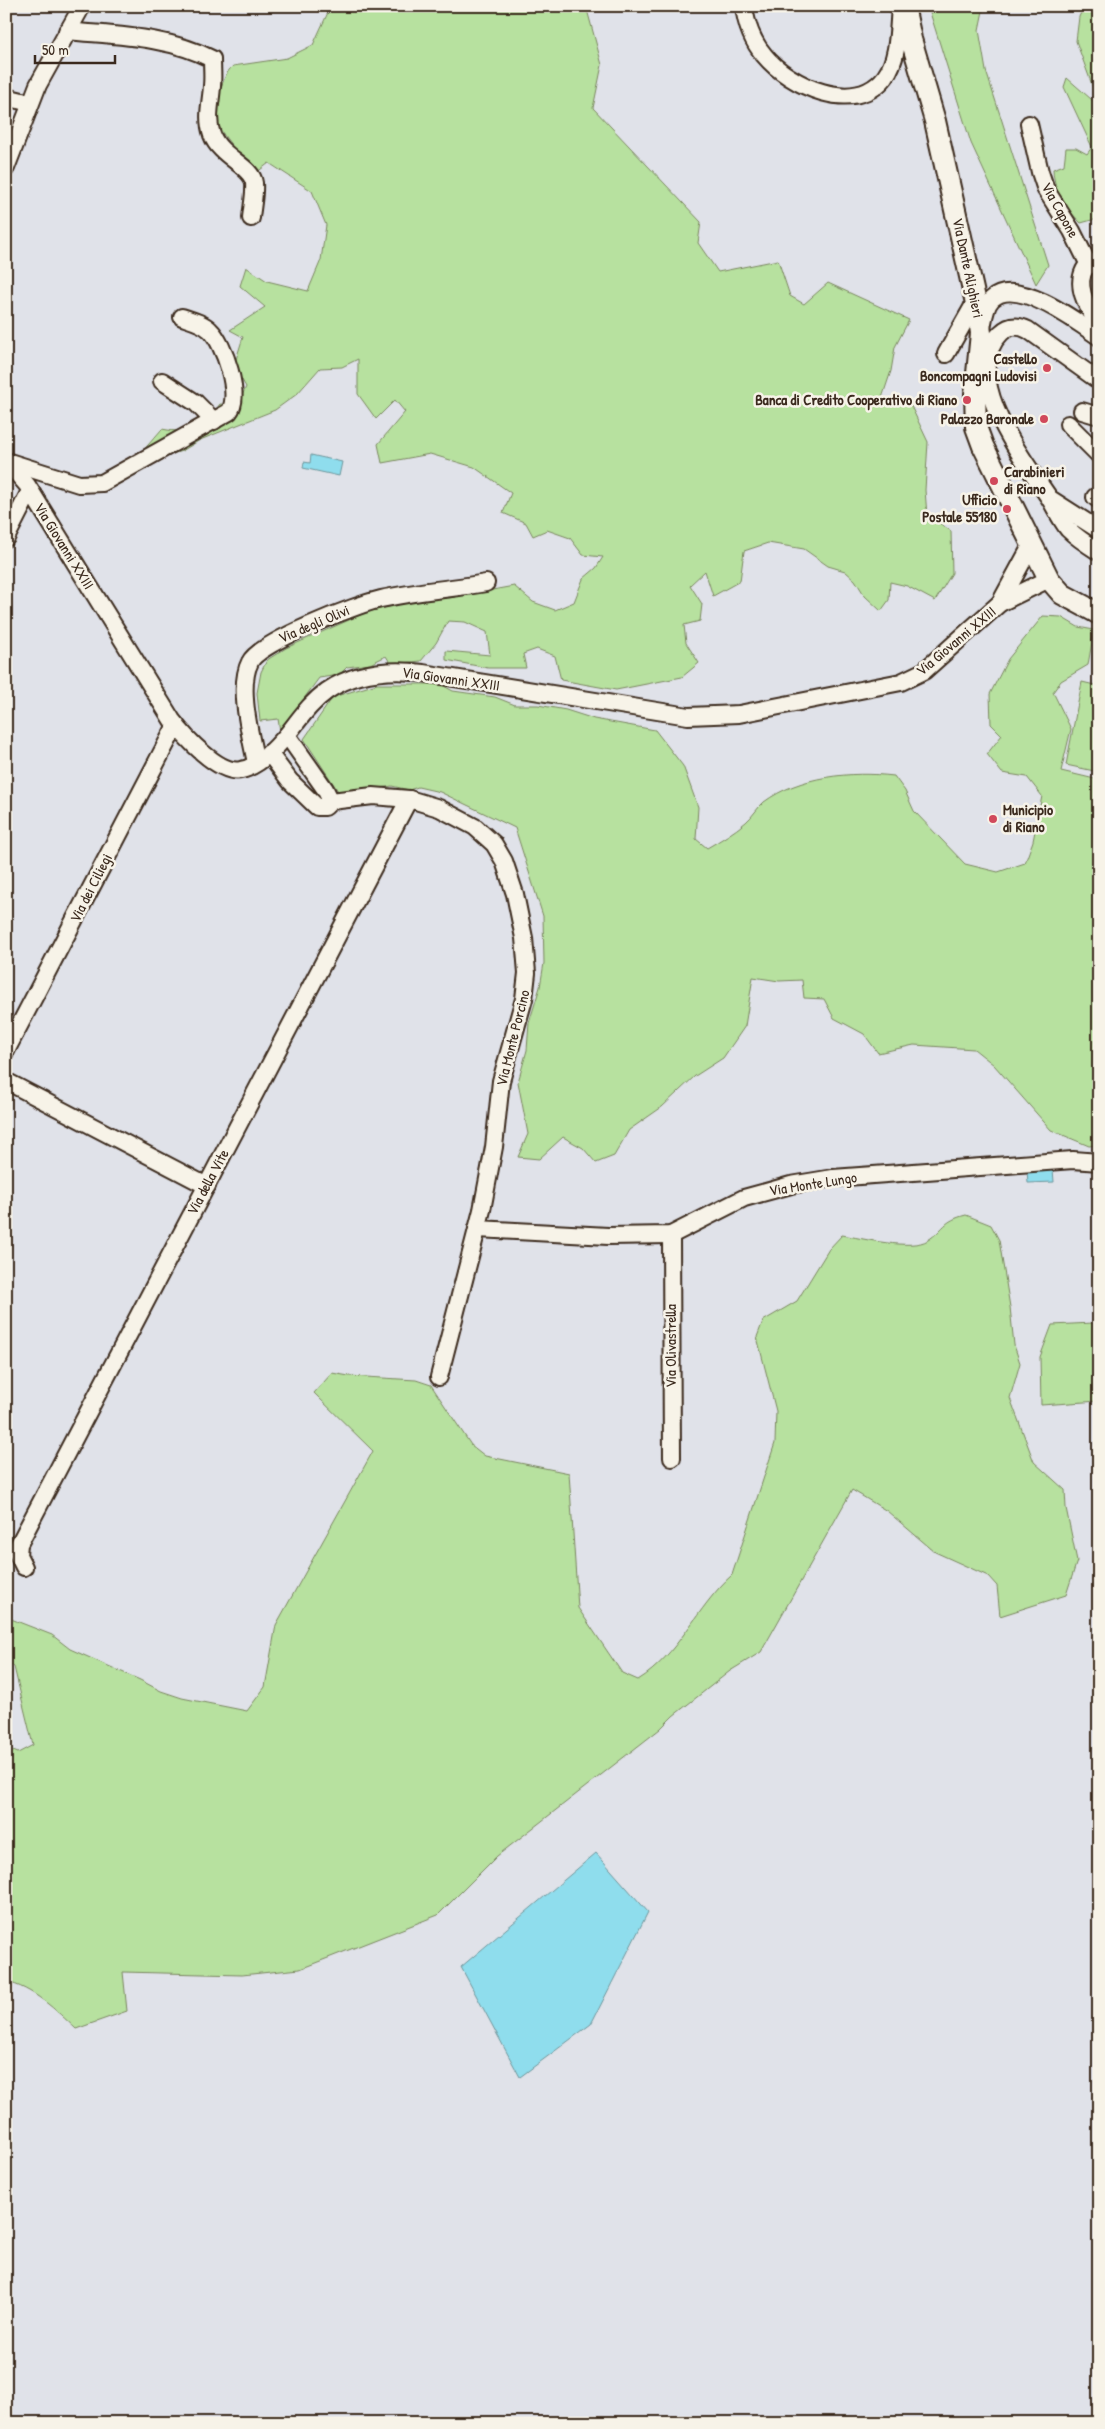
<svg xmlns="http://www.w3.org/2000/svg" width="1105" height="2429" font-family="'Patrick Hand',sans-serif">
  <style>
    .green { fill: #b7e19f; stroke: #79865e }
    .water { fill: #8fdded; stroke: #6d959a }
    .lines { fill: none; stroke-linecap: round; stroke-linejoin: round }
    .minor-casing { stroke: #3b2a1e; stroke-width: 20 }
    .major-casing { stroke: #3b2a1e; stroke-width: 24 }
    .minor { stroke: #f7f3e8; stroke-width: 16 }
    .major { stroke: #f7f3e8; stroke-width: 20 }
    .poi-dot { fill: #d1495b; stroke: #f7f3e8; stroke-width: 2 }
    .labels { text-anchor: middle; stroke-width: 5; stroke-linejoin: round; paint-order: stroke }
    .street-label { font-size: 15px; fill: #3b2a1e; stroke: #f7f3e8 }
    .poi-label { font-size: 15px; font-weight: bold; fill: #3b2a1e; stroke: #f7f3e8; text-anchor: end }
  </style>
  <rect width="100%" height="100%" fill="#e0e2e9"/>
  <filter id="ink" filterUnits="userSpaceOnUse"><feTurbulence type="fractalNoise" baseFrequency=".02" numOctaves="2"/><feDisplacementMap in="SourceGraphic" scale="10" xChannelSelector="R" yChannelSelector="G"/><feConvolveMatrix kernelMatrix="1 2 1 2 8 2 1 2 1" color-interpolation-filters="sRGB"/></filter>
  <g filter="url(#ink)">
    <g class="green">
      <path d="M331 6H586L602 65 593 108 701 222 698 243 718 272 778 260 790 296 804 304 828 283 909 320 895 347 891 371 882 398 910 404 928 442 925 490 927 515 951 531 952 573 935 601 907 586 890 582 889 600 881 611 865 596 855 580 845 571 828 566 804 549 768 543 744 551 740 581 713 596 705 571 690 585 702 604 700 621 684 625 686 643 699 663 682 677 616 690 561 680 555 656 537 649 523 654 526 668H488L446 660V651L490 655 487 632 465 622 448 621 436 643 421 661 391 664 386 656 370 664 347 667 339 675 319 678 280 731 278 719 260 721 257 693 261 672 267 660 286 648 367 612 409 602 449 598 514 586 533 602 555 610 574 602 583 579 596 568 603 557 583 555 570 538 547 530 533 536 526 523 503 513 511 493 474 467 430 454 382 463 378 444 405 412 395 400 376 419 358 394V359L342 367 320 368 297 394 275 410 200 440 182 451 155 459 141 453 162 429C190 435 204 426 220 404L237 406 246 387 234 366 243 337 230 330 265 307 240 286 246 267 267 281 308 291 321 260 326 225 312 191 269 163 256 173C248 163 224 139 220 128 214 113 220 76 233 66L287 58 313 45Z"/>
      <path d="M928 6H984L979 30 986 71 1048 265 1036 284 971 143Z"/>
      <path d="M1084 6H1099V104L1076 41 1079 17Z"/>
      <path d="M1067 78 1099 106V218L1081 223C1065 207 1054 192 1053 169L1064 165 1066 148H1076L1087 154 1092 147 1064 87Z"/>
      <path d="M1043 616 1061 617 1078 627 1094 630 1088 665 1061 681 1053 692 1071 729 1061 771 1099 780V1145L1089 1146 1051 1130 994 1065 974 1049 914 1045 878 1053 864 1034 834 1018 824 999 804 998 802 980 779 981 753 977 745 1026 723 1058 695 1076 662 1107 629 1130 614 1156 596 1163 583 1148 563 1137 539 1159 518 1157 528 1134 518 1082 527 1050 529 1023 540 987 544 963 543 916 515 828 440 792 418 787 409 790 392 786 340 794 304 739 333 697 377 684H440L453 691 495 697 515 705H538L566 710 594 719 655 730 683 766 698 807 696 839 707 848C721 840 734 832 746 822 753 816 757 808 764 802 799 776 851 771 894 776L905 791 914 811 965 864 998 872 1025 863 1033 841 1042 796 1027 777 1002 773 987 754 1002 735 991 724 990 694 1008 659Z"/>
      <path d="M1082 682 1099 686V772L1066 765Z"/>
      <path d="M966 1215 991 1225 999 1240 1010 1307 1014 1345 1020 1363 1010 1398 1034 1462 1065 1490 1066 1508 1077 1561 1066 1595 1000 1616 997 1586 988 1576 935 1552 887 1511 852 1490 761 1652 730 1671 673 1716 660 1729 497 1856 438 1915 300 1969 242 1975 123 1972 127 2011 76 2029C57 2011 32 1987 6 1982V1748L18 1753 33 1745 14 1667 6 1660V1617L52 1635 70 1649 140 1680 161 1691 182 1698 247 1711 265 1687 276 1625 373 1451 314 1393 332 1373 349 1376 416 1380 431 1385 471 1445 485 1456 569 1473 578 1608 622 1673 638 1680C678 1656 697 1606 732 1575L775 1443 776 1411 757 1337 763 1321 797 1301 829 1249 842 1235C861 1238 912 1251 928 1240 945 1229 942 1221 966 1215Z"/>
      <path d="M1093 1323 1099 1325V1401L1041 1405 1040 1357 1052 1325Z"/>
    </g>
    <g class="water">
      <path d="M311 455 342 462 339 476 303 468 304 462 310 463Z"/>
      <path d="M1053 1169 1054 1182 1028 1183 1027 1170Z"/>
      <path d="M596 1853 648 1912 591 2024 520 2077 461 1967Z"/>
    </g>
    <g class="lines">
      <g class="minor-casing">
        <g id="minor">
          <path d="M744 6C746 24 753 42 764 55 789 86 855 116 885 77 899 58 898 29 900 6"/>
          <path d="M67 31C117 36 167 36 212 59 212 68 213 77 212 86 211 103 206 117 212 135 220 157 252 166 254 183 255 194 252 207 251 218"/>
          <path d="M6 97 30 103"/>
          <path d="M1029 124 1040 172 1046 190 1072 231 1089 265"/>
          <path d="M6 168 38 85 82 6"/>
          <path d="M1099 261 1086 267C1073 286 1089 309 1099 326"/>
          <path d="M982 328C984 318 985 306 992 299 1016 276 1078 322 1099 337"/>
          <path d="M946 354 976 301"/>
          <path d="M162 381 196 403 214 421"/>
          <path d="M1099 381 1028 330C1018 325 1009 325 1001 333 958 375 1023 459 1048 496 1055 507 1060 519 1068 529 1077 538 1088 545 1099 552"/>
          <path d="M1082 411 1099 416"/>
          <path d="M1068 424 1099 455"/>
          <path d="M6 461 27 485 172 720C184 736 219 775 241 770 258 767 275 749 286 736 299 720 310 703 327 691 355 672 391 669 423 673L688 716 739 714 901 682 924 671 1000 603 1049 579"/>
          <path d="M6 461 79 484 102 483 229 412C242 396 224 343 210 330 203 323 191 320 182 317"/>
          <path d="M1095 497 1099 500"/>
          <path d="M1052 500 1099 530"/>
          <path d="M6 538 30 491"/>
          <path d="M1000 603 1032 544"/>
          <path d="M287 735 325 789 331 801"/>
          <path d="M269 753 290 781 317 807H325L331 801 373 796 409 799 439 808 475 827 494 844 504 861 515 894 524 938 527 973 524 999 501 1081 494 1147 482 1210 439 1377"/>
          <path d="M256 763C251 737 237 687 250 662 259 642 358 604 381 599 416 591 452 589 486 583"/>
          <path d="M6 1051 176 725"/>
          <path d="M6 1081 207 1186"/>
          <path d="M477 1229 608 1236 671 1235 744 1198 791 1185 833 1178 1073 1160 1099 1162"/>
          <path d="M671 1235 672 1458"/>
          <path d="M24 1567 18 1555 19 1544 409 799"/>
        </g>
      </g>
      <g class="major-casing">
        <path id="major" d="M904 6 911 39 935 121 978 312 981 333 975 394 976 427 983 446 1049 579 1062 594 1099 614"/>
      </g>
      <use href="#minor" class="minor"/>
      <use href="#major" class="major"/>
    </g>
  </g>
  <g class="poi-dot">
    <circle cx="1047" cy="368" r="5"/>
    <circle cx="967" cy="400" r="5"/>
    <circle cx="1044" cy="419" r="5"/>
    <circle cx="994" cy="481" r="5"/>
    <circle cx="1007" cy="509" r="5"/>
    <circle cx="993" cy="819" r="5"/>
  </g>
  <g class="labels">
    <g class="street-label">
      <text transform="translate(1060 210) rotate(61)" y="5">Via Capone</text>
      <text transform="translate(968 268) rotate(78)" y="5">Via Dante Alighieri</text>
      <text transform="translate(64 546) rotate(58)" y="5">Via Giovanni XXIII</text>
      <text transform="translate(314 624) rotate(-23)" y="5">Via degli Olivi</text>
      <text transform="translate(956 641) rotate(-40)" y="5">Via Giovanni XXIII</text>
      <text transform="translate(451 679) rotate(8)" y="5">Via Giovanni XXIII</text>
      <text transform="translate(91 888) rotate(-63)" y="5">Via dei Ciliegi</text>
      <text transform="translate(513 1038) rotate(-76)" y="5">Via Monte Porcino</text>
      <text transform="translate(208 1182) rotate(-62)" y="5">Via della Vite</text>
      <text transform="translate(813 1184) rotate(-9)" y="5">Via Monte Lungo</text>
      <text transform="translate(671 1346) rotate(-90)" y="5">Via Olivastrella</text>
    </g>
    <g class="poi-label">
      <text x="1037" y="364">Castello<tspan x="1037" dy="17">Boncompagni Ludovisi</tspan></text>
      <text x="957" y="405">Banca di Credito Cooperativo di Riano</text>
      <text x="1034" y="424">Palazzo Baronale</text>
      <text x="1004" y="477" text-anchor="start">Carabinieri<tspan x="1004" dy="17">di Riano</tspan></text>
      <text x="997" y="505">Ufficio<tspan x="997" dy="17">Postale 55180</tspan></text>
      <text x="1003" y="815" text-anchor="start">Municipio<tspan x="1003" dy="17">di Riano</tspan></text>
    </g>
  </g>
  <rect width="1105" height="2429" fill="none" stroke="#f7f3e8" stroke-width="25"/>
  <rect x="12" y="12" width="1080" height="2404" fill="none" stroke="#3b2a1e" stroke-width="2" filter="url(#ink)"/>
  <path d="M35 55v8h80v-8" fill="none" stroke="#3b2a1e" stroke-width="2.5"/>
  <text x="42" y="55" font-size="15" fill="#3b2a1e" stroke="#f7f3e8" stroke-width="4" paint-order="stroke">50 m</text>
</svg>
